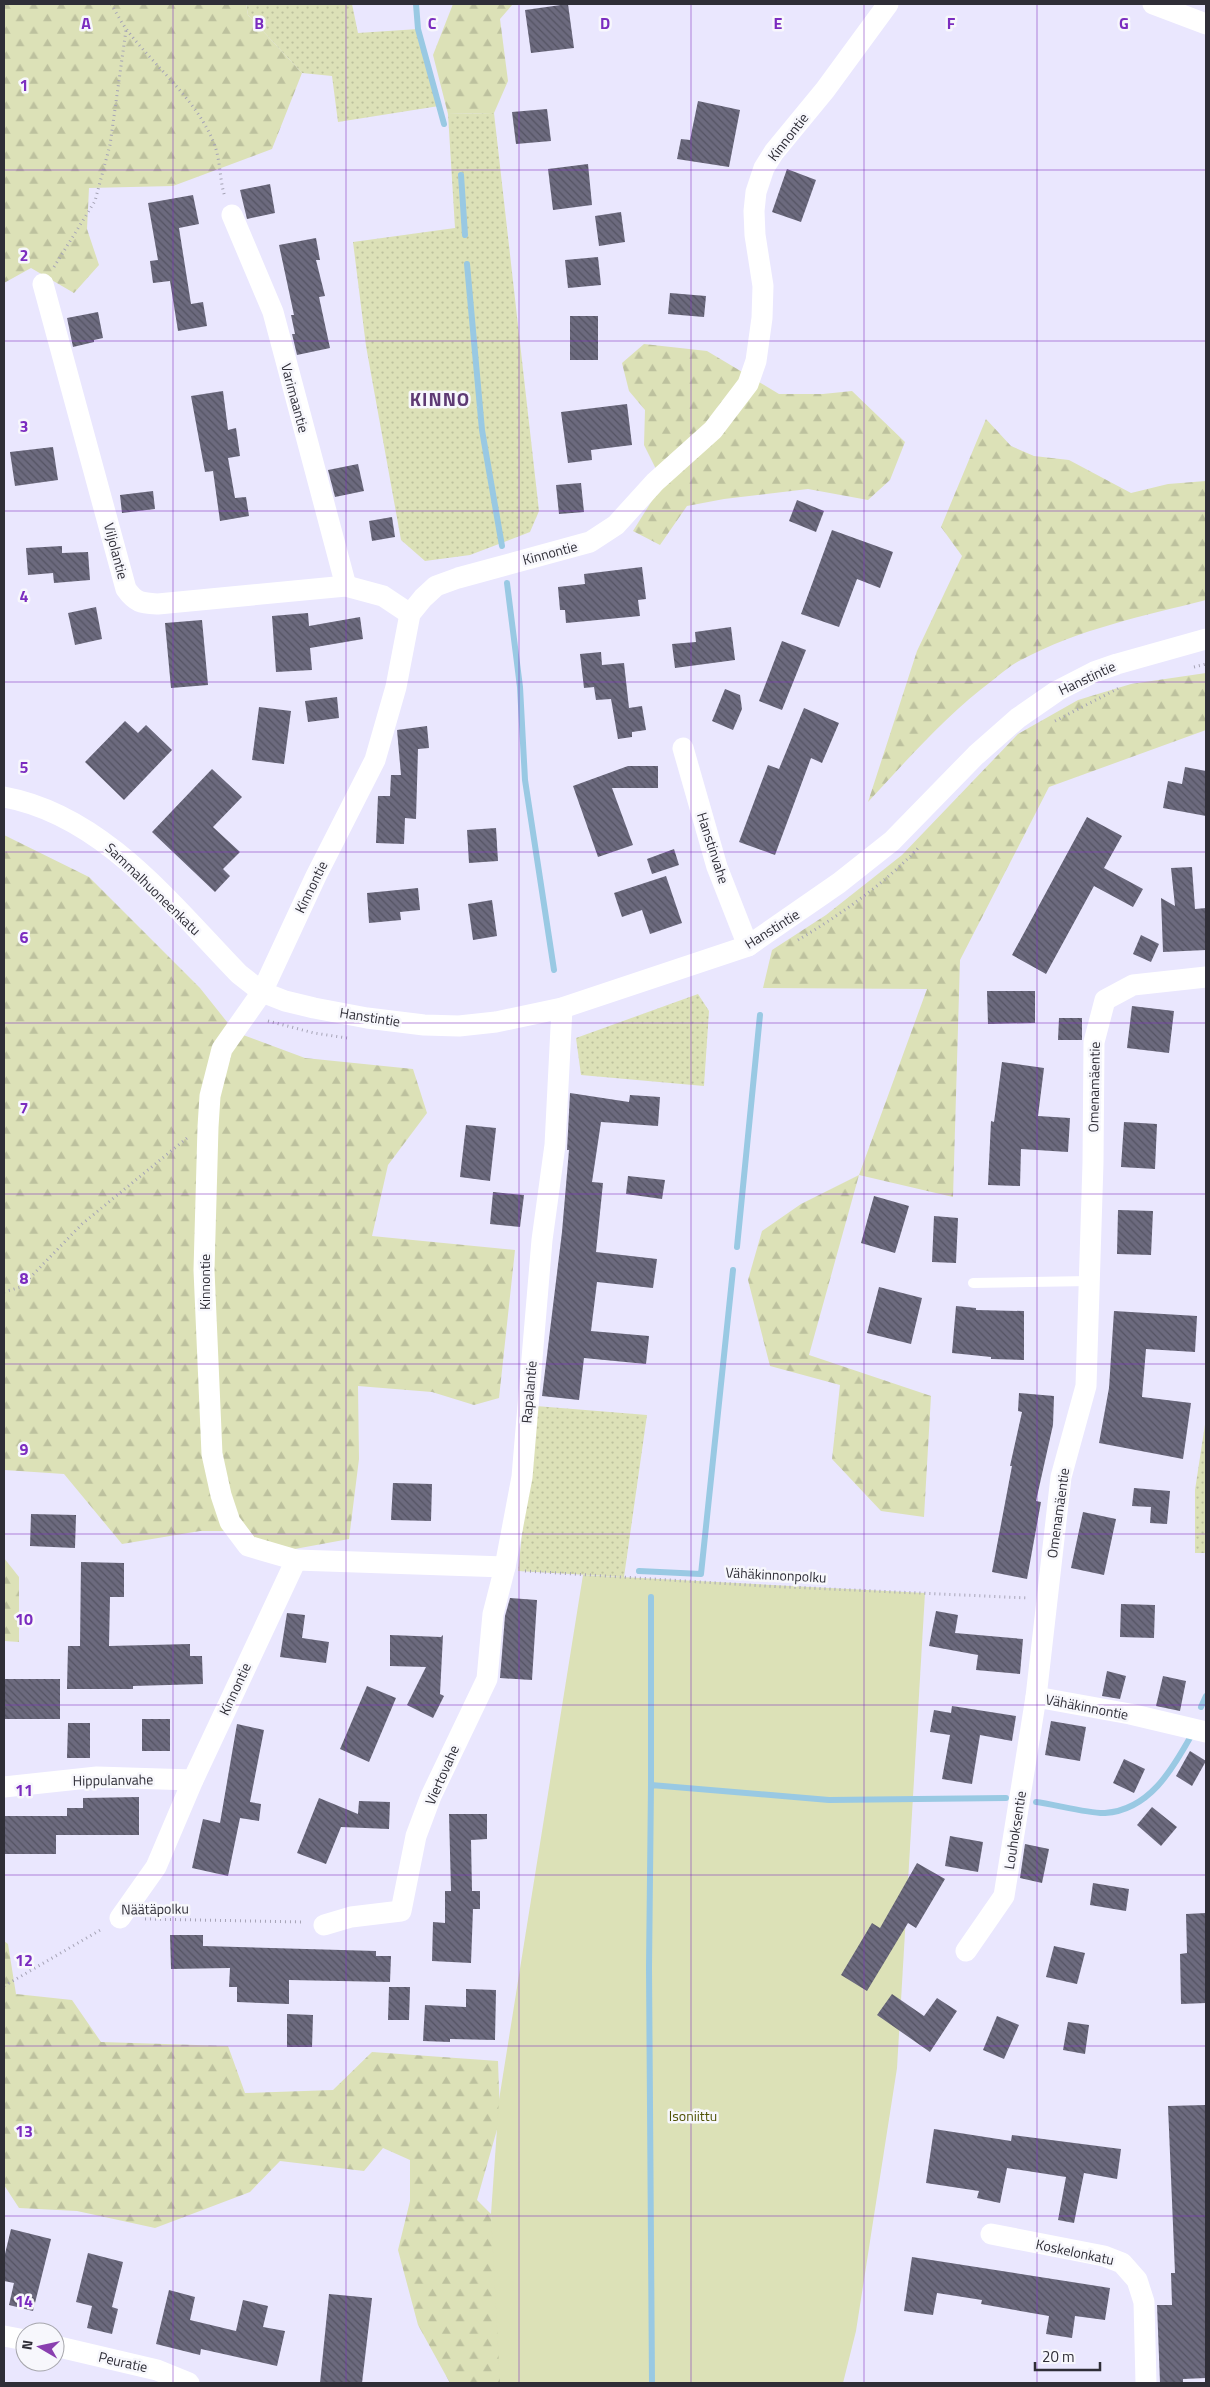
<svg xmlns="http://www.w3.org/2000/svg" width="1210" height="2387" font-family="'Titillium Web',sans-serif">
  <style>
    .grass { fill: url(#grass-dots) }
    .forest { fill: url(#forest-firs) }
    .green { fill: #dce1b7 }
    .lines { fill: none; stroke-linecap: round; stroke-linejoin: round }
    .stream { stroke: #99c9e3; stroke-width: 6 }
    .building { fill: url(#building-back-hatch) }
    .path { stroke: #a6a4b6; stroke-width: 3; stroke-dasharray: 1 4; stroke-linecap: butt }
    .service { stroke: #fff; stroke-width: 10 }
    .minor { stroke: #fff; stroke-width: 21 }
    .grid { fill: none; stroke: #7b2cbf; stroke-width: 1; stroke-opacity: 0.55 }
    .labels { text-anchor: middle; stroke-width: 5; stroke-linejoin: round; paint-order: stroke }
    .street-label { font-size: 14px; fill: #2f2e37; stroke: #f7f7fc }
    .park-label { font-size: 14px; fill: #4f5203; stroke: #f7f7fc }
    .district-label { font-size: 19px; font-weight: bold; letter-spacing: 1px; fill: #5e3a73; stroke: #f7f7fc }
    .grid-label { font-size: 16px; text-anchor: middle; font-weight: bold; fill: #7b2cbf; stroke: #f7f7fc; stroke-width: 5; stroke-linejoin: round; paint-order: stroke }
  </style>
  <defs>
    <pattern id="grass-dots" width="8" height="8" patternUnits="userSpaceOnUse" patternTransform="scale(1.25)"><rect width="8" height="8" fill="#dce1b7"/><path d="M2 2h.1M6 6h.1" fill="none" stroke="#bdc19e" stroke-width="1.8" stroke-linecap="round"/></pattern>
    <pattern id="forest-firs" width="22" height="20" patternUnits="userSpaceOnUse" patternTransform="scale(1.25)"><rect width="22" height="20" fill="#dce1b7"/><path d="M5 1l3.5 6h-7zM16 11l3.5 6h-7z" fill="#bdc19e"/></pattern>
    <pattern id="building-back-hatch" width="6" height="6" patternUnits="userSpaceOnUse" patternTransform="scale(1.25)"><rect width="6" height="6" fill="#6c6a7e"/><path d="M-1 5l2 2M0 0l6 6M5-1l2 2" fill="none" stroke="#545362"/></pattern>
  </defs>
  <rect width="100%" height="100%" fill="#eae7fe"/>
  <g class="grass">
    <path d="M246 4H352L358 33 418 29 439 106 338 122 332 76 302 73 248 15Z"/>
    <path d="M494 113 539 511 530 532 470 555 425 561 401 540 366 346 353 242 455 228 448 114Z"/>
    <path d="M698 994 709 1011 704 1086 581 1075 576 1038Z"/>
    <path d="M536 1406 647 1415 624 1577 518 1571Z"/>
    <path d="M1206 1418V1553H1195V1490Z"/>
  </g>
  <g class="forest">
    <path d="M4 4H246L248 15 302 73 272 149 173 186 89 188 87 229 99 265 74 293 31 268 4 283Z"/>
    <path d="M453 4H513L500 19 508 81 494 113 448 114 433 55Z"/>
    <path d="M644 344 707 351 779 394H823L852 391 905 442 890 480 868 500 808 489 724 499 687 506 660 545 633 531 663 483 644 445 645 410 629 391 622 363Z"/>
    <path d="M986 419 1011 446 1034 456 1069 460 1131 493 1168 484 1206 481V600C1143 616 1079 629 1021 660 1011 665 1002 673 993 680 946 715 908 759 868 802L917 651 962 556 941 527Z"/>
    <path d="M1206 673V730L1049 787 960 960 953 1197 859 1175 809 1355 931 1396 924 1517 881 1511 832 1459 840 1385 770 1366 748 1280 762 1231 801 1204 859 1175 927 989 763 988 772 950 826 915 902 855 1018 734 1078 700 1131 684Z"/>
    <path d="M4 835 89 877 200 988 235 1032 305 1058 413 1069 427 1113 388 1165 372 1236 515 1250 499 1398 474 1405 432 1392 358 1386 359 1459 349 1539 273 1553 231 1531H200L122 1544 64 1474 4 1470Z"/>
    <path d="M4 1558 19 1577V1642L4 1641Z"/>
    <path d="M4 1941 8 1944 16 1994 72 2000 101 2042 228 2046 245 2093 333 2090 372 2052 498 2061 500 2119 477 2200 491 2214 510 2383H450L418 2325 398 2250 410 2201V2160L383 2148 364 2171 280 2161 250 2192 155 2228 77 2211 19 2208 4 2185Z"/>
  </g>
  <path class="green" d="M583 1575 925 1593 897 2068 856 2331 843 2383H500L491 2214 499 2100Z"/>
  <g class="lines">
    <g class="stream">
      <path d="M416 4 418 29 444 124"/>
      <path d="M461 175 465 235"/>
      <path d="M467 264 482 430 502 546"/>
      <path d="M507 583 520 687 525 780 554 970"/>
      <path d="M737 1247 760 1015"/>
      <path d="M639 1571 701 1574 733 1270"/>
      <path d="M1201 1707 1206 1696"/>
      <path d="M651 1785V1597"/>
      <path d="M1036 1802C1053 1804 1090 1814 1105 1813 1149 1810 1172 1770 1191 1736"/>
      <path d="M652 2383 649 1968 651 1785 829 1800 1006 1798"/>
    </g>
  </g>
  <g class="building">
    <path d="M568 4 574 48 531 53 525 10Z"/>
    <path d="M698 101 740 110 729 167 677 159 681 139 690 140Z"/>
    <path d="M547 109 551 141 516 144 512 112Z"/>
    <path d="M588 164 592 205 553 210 548 169Z"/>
    <path d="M787 169 816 180 801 222 772 212Z"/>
    <path d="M270 184 275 213 247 219 240 190Z"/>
    <path d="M193 195 199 224 179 228 191 304 203 302 207 326 178 331 170 281 153 283 150 261 158 260 148 203Z"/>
    <path d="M621 212 625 242 599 246 595 216Z"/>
    <path d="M316 238 320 260H316L325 296 319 297 330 348 297 355 292 334H295L291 315H294L279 245Z"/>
    <path d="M598 257 601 285 568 288 565 260Z"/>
    <path d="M670 293 706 296 704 317 668 314Z"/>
    <path d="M98 312 103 338 94 340V342L73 347 67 318Z"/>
    <rect x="570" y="316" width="28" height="44"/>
    <path d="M223 391 228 430 236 428 240 456 228 458 235 498 246 497 249 516 220 521 213 471 205 472 191 396Z"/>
    <path d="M627 404 632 445 591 450 592 460 568 463 561 412Z"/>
    <path d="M53 447 58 480 15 486 10 452Z"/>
    <path d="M358 464 364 491 335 497 328 470Z"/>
    <path d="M581 483 584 512 559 514 556 485Z"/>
    <path d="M153 491 155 509 122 513 120 495Z"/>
    <path d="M797 500 824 511 816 532 789 521Z"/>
    <path d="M392 517 395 537 372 541 369 521Z"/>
    <path d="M832 530 893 552 880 588 857 579 839 627 801 614Z"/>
    <path d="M62 546V553L88 552 90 580 54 583 53 573 28 575 26 548Z"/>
    <path d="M642 567 646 599 638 600 640 616 566 623 565 610H560L558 587 585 584 584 574Z"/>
    <path d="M96 607 102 639 75 645 68 613Z"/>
    <path d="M308 613 309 626 360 617 363 639 310 648 312 670 276 672 272 616Z"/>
    <path d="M202 620 208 685 171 688 165 623Z"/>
    <path d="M731 627 735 660 675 668 672 644 696 642 695 632Z"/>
    <path d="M782 641 806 650 782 710 759 701Z"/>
    <path d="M601 652 602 665 624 663 629 708 642 706 646 730 632 732V737L618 739 611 699 596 700 594 687 584 688 580 654Z"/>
    <path d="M725 689 740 695 742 709 733 730 712 721Z"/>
    <path d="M337 697 339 718 308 722 305 701Z"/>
    <path d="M259 707 291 711 284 764 252 760Z"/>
    <path d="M804 708 839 723 822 763 811 758 775 855 739 842 768 765 779 769Z"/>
    <path d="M125 721 138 733 146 725 172 750 124 800 85 762Z"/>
    <path d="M427 726 429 748 418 749 416 819 405 818 404 844 376 843 378 796H390L391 775H401L397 730Z"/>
    <path d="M628 766H658V788H612L633 845 598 857 573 786Z"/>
    <path d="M1185 767 1206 771V816L1163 808 1168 781 1182 784Z"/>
    <path d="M212 769 242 797 213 827 240 852 223 869 230 876 215 892 152 832Z"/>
    <path d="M1087 817 1122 836 1104 868 1143 889 1133 907 1094 886 1046 974 1012 955Z"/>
    <path d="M496 828 498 861 469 863 467 830Z"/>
    <path d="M674 849 679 865 652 874 647 859Z"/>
    <path d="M1192 867 1195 909 1206 908V950L1163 952 1161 898 1175 906 1171 868Z"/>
    <path d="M666 876 682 923 650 934 642 910 622 917 614 893Z"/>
    <path d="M418 888 420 910 400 912 401 920 369 923 367 893Z"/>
    <path d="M492 900 497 936 473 940 468 904Z"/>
    <path d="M1141 935 1159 944 1151 962 1133 954Z"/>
    <path d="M987 991H1035V1023L988 1024Z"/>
    <path d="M1132 1006 1174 1011 1169 1053 1127 1048Z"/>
    <path d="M1059 1018H1082V1040H1058Z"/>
    <path d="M1002 1062 1044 1068 1038 1116 1070 1118 1068 1152 1021 1149 1020 1186 988 1185 991 1121 994 1122Z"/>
    <path d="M570 1093 629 1102 630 1095 660 1097 658 1126 601 1122 592 1182 603 1183 596 1252 657 1259 653 1288 597 1282 591 1331 649 1336 646 1364 584 1358 579 1400 542 1396 562 1232 569 1150H567Z"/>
    <path d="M1124 1122 1157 1124 1155 1169 1121 1167Z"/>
    <path d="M466 1125 496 1128 490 1181 460 1177Z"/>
    <path d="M628 1176 665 1180 662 1199 626 1194Z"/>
    <path d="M493 1192 524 1195 520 1227 490 1224Z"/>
    <path d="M874 1196 909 1206 895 1253 861 1243Z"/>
    <path d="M1118 1210 1153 1211 1151 1255 1117 1254Z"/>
    <path d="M934 1216 958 1218 956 1263 932 1262Z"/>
    <path d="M879 1287 922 1298 911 1344 867 1333Z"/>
    <path d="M956 1306 976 1308V1310L1024 1311V1360L991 1359V1357L952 1353Z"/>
    <path d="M1114 1311 1197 1316 1195 1352 1146 1349 1142 1397 1191 1403 1183 1459 1099 1443 1109 1388Z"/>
    <path d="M1019 1393 1054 1396 1053 1425 1036 1501 1041 1502 1027 1579 992 1572 1012 1466H1010L1022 1412 1018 1411Z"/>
    <path d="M393 1483 432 1484 431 1521 391 1520Z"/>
    <path d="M1134 1488 1170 1491 1167 1524 1150 1523 1151 1507 1132 1506Z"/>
    <path d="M1083 1512 1116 1519 1104 1575 1071 1568Z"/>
    <path d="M31 1514 76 1515 75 1548 30 1546Z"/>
    <path d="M81 1562 124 1563V1597H110L109 1646 190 1644V1656H202L203 1684 133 1686V1689H67L68 1646H80Z"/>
    <path d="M510 1598 537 1600 532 1680 500 1678 505 1616Z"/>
    <path d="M1121 1604 1155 1605 1154 1638 1120 1637Z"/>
    <path d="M936 1611 958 1615 955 1633 1023 1639 1020 1674 976 1670 978 1655 929 1646Z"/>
    <path d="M287 1613 305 1615 302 1638 329 1642 326 1663 280 1657Z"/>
    <path d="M390 1635 441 1637 443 1635 440 1694 444 1696 433 1718 407 1705 426 1667 390 1666Z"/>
    <path d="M1107 1671 1126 1676 1120 1699 1102 1696Z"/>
    <path d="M1163 1676 1186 1681 1180 1711 1156 1706Z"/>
    <path d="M4 1679H60V1719H5Z"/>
    <path d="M367 1686 396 1698 369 1762 340 1749Z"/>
    <path d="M952 1706 1016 1716 1012 1741 980 1735 972 1784 942 1779 950 1735 930 1732 934 1710 951 1713Z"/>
    <rect x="142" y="1719" width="28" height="32"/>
    <path d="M1051 1721 1086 1727 1080 1761 1045 1755Z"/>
    <path d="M68 1723H90V1758H67Z"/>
    <path d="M237 1724 264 1730 250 1802 261 1804 259 1821 240 1818 228 1876 192 1868 203 1819 220 1823Z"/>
    <path d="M1190 1751 1206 1761 1192 1786 1176 1776Z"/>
    <path d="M1124 1759 1145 1769 1134 1793 1113 1783Z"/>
    <path d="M139 1797V1835H56V1854H4V1816H67V1808H83V1798Z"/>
    <path d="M319 1798 358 1814 359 1801 390 1802 389 1829 341 1827 326 1864 297 1853Z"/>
    <path d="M1152 1807 1177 1827 1161 1846 1137 1825Z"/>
    <path d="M449 1814H487V1839L471 1840 472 1891H480V1909H473L471 1963 432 1961 433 1922 445 1923V1891H451Z"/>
    <path d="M950 1836 983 1842 978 1872 945 1866Z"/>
    <path d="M1025 1844 1049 1849 1042 1883 1020 1878Z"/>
    <path d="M917 1863 945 1879 916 1928 908 1923 867 1991 841 1975 872 1923 880 1928Z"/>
    <path d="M1093 1883 1129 1889 1126 1911 1090 1905Z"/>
    <path d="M1206 1913V2003L1181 2004 1180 1954 1187 1953 1186 1914Z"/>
    <path d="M170 1935H203V1946L376 1951V1956H391L390 1982 289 1980V2004L237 2002V1987H229L230 1968 171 1969Z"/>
    <path d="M1054 1946 1085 1953 1077 1984 1046 1977Z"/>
    <path d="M389 1987H410L409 2020H388Z"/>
    <path d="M466 1989 496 1990 495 2040 450 2039V2042L423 2041 425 2005 466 2007Z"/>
    <path d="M892 1994 924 2016 937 1998 957 2011 930 2052 877 2015Z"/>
    <path d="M287 2014 313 2015 312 2047H287Z"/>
    <path d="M997 2016 1019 2025 1004 2059 983 2050Z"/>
    <path d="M1068 2022 1089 2025 1085 2054 1063 2050Z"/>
    <path d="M1205 2105 1206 2378 1183 2379V2383H1160L1157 2305H1172L1171 2273H1175L1168 2106Z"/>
    <path d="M934 2129 1011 2141 1012 2135 1121 2149 1117 2179 1084 2173 1074 2223 1058 2220 1066 2177 1007 2168 1000 2203 977 2198 979 2191 926 2183Z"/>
    <path d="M11 2229 51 2239 33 2311 9 2305 14 2283 4 2281V2258Z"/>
    <path d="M88 2253 123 2262 112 2307 118 2309 112 2334 87 2328 92 2306 76 2302Z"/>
    <path d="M912 2257 1110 2288 1105 2320 1075 2316 1072 2338 1046 2334 1049 2316 981 2304 982 2300 937 2293 933 2315 904 2311Z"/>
    <path d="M169 2290 195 2297 190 2320 236 2331 243 2300 268 2306 263 2327 285 2331 277 2366 201 2349 200 2355 156 2344Z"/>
    <path d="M329 2294 372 2298 362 2383H320Z"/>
  </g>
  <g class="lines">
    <g class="path">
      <path d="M111 4C116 12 121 22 127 30 155 67 195 98 213 141 221 159 219 179 225 197"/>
      <path d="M54 267 95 201 110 145 126 30"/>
      <path d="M1194 667 1206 664"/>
      <path d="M1055 721 1121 687"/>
      <path d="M798 940C840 915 887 882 920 846"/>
      <path d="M268 1021 314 1033 347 1038"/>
      <path d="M4 1292 21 1287 82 1224 187 1138"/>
      <path d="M525 1571 765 1586 1028 1598"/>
      <path d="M145 1919 304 1922"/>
      <path d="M4 1986 102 1929"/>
    </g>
    <path class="service" d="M973 1283 1090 1281"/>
    <g class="minor">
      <path d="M1153 4 1206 24"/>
      <path d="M232 215 273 312 346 586"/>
      <path d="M43 284 126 589C136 603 141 603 158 604L346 586 383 596 410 614"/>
      <path d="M683 748 717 867 748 946"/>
      <path d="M4 797C103 815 172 905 239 974L262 992 285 1001 314 1008 367 1018 424 1025 459 1026 496 1022 562 1008 748 946 839 883 892 841 976 755 1018 718 1057 691 1094 672 1117 664 1206 639"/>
      <path d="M1206 977 1133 985 1105 1000 1094 1042 1093 1163 1086 1386 1061 1477 1036 1697 1130 1714 1206 1732"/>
      <path d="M296 1560 505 1567 522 1477 542 1240 555 1145 562 1008"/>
      <path d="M4 1787 97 1777 193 1780"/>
      <path d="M120 1918 156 1867 193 1780 296 1560 248 1546 230 1522 221 1495 212 1454 204 1270 208 1127 210 1096 222 1049 262 992 316 876 375 760 396 687 410 614 423 598 436 586 458 578 590 542 616 525 655 482 713 430 748 384 756 361 762 318 763 286 755 235 754 211 756 192 764 168 774 152 825 90 888 4"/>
      <path d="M324 1925 351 1917 401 1911 416 1836 431 1796 487 1679 493 1614 505 1567"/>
      <path d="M966 1951 1004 1896 1036 1697"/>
      <path d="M991 2234 1104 2256 1122 2263 1137 2280 1144 2302 1146 2383"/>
      <path d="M4 2336 25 2340"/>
      <path d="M55 2346 157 2370 189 2383"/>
    </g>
  </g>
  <path class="grid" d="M173 4V2383M346 4V2383M519 4V2383M691 4V2383M864 4V2383M1037 4V2383M4 170H1206M4 341H1206M4 511H1206M4 682H1206M4 852H1206M4 1023H1206M4 1194H1206M4 1364H1206M4 1534H1206M4 1705H1206M4 1875H1206M4 2046H1206M4 2216H1206"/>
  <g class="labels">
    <g class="street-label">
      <text transform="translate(788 137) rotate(-52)" y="5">Kinnontie</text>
      <text transform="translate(295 398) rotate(75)" y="5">Varimaantie</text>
      <text transform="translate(116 551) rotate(75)" y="5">Viljolantie</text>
      <text transform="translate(550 553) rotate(-15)" y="5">Kinnontie</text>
      <text transform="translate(1087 678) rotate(-25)" y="5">Hanstintie</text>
      <text transform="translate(713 848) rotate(72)" y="5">Hanstinvahe</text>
      <text transform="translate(311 887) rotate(-64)" y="5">Kinnontie</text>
      <text transform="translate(153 889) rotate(44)" y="5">Sammalhuoneenkatu</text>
      <text transform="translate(772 929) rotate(-32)" y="5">Hanstintie</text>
      <text transform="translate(370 1017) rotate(9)" y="5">Hanstintie</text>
      <text transform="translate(1094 1087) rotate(-89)" y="5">Omenamäentie</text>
      <text transform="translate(205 1282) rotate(-90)" y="5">Kinnontie</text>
      <text transform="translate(529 1392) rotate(-85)" y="5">Rapalantie</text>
      <text transform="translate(1058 1513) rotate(-82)" y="5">Omenamäentie</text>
      <text transform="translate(776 1575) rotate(3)" y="5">Vähäkinnonpolku</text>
      <text transform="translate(235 1689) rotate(-65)" y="5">Kinnontie</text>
      <text transform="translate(1087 1707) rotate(11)" y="5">Vähäkinnontie</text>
      <text transform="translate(442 1775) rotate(-66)" y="5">Viertovahe</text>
      <text transform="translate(113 1780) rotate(-1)" y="5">Hippulanvahe</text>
      <text transform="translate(1015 1830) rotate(-81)" y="5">Louhoksentie</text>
      <text transform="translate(155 1909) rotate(-1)" y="5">Näätäpolku</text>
      <text transform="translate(1075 2252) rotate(12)" y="5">Koskelonkatu</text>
      <text transform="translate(123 2362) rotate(13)" y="5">Peuratie</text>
    </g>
    <g class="park-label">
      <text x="693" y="2121">Isoniittu</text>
    </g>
    <g class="district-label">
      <text x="440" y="406">KINNO</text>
    </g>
  </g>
  <g class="grid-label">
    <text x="86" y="29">A</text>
    <text x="259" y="29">B</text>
    <text x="432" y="29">C</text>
    <text x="605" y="29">D</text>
    <text x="778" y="29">E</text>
    <text x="951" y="29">F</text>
    <text x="1124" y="29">G</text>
    <text x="24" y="91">1</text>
    <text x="24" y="261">2</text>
    <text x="24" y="432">3</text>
    <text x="24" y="602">4</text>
    <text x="24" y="773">5</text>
    <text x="24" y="943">6</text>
    <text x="24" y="1114">7</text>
    <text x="24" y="1284">8</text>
    <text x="24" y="1455">9</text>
    <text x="24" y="1625">10</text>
    <text x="24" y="1796">11</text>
    <text x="24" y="1966">12</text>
    <text x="24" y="2137">13</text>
    <text x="24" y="2307">14</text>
  </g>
  <rect width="1210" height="2387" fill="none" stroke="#2f2e37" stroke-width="10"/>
  <g transform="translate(40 2347) rotate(279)"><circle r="24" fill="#f7f7fc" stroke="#a7a7ad"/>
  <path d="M0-4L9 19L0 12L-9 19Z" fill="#8a3fb0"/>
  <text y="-8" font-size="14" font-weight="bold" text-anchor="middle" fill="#2f2e37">N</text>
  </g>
  <path d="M1035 2362v8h65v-8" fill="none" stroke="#2f2e37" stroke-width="2.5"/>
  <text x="1042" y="2362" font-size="15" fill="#2f2e37" stroke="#f7f7fc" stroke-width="4" paint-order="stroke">20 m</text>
</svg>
